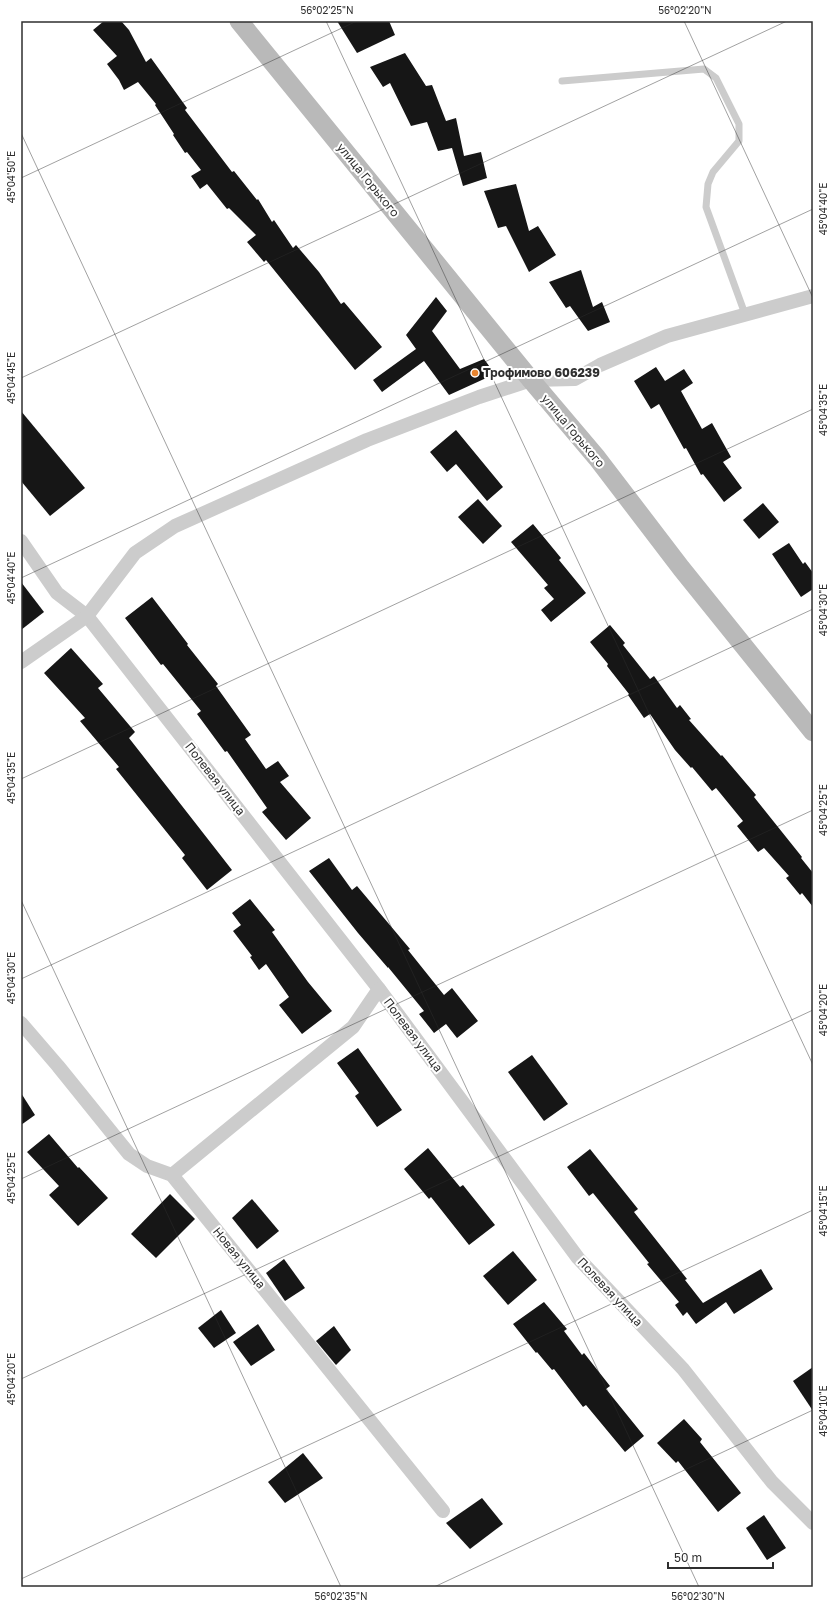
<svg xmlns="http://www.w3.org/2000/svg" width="834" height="1608" font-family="'Golos Text',sans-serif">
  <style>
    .building { fill: #161616 }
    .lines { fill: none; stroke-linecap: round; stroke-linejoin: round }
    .lane { stroke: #ccc; stroke-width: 7 }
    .street { stroke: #ccc; stroke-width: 14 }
    .secondary { stroke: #b9b9b9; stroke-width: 19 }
    .ticks { fill: none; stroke: #2f2f2f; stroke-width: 1; stroke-opacity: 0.45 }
    .poi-dot { fill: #e8842f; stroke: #fff; stroke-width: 1.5 }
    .labels { text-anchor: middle; stroke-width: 4; stroke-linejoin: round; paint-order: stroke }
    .street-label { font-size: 12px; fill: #2f2f2f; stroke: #fff }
    .poi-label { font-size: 12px; font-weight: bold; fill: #2f2f2f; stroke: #fff; text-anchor: start }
    .neatline { fill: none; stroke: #2f2f2f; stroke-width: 1.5 }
    .ticks-label { font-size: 10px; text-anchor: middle; fill: #2f2f2f }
  </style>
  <rect width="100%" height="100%" fill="#fff"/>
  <g class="building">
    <path d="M104 21H121L129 30 146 62 151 58 187 108 185 110 232 172 234 171 257 200 258 199 272 222 274 220 293 248 296 245 319 272 341 304 344 302 382 347 355 370 266 260 264 262 247 242 256 235 229 208 227 209 207 184 200 189 191 176 201 170 187 152 185 153 173 135 174 134 155 105 156 104 138 82 124 90 119 80 107 64 117 56 93 30Z"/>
    <path d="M337 21H389L395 35 357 53Z"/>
    <path d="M405 53 426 86 432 85 446 121 456 118 464 156 481 152 487 178 463 186 452 148 438 151 427 122 411 126 390 83 383 87 370 67Z"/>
    <path d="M516 184 529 231 538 226 556 255 529 272 506 226 498 228 484 191Z"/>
    <path d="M581 270 593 307 602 302 610 322 588 331 570 306 566 308 549 282Z"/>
    <path d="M436 297 447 311 432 331 460 369 484 359 495 374 449 395 424 361 382 392 373 380 416 349 406 335Z"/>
    <path d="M656 367 665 381 684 369 693 383 681 391 702 429 712 423 731 457 723 462 742 488 724 502 703 474 701 475 686 448 684 449 659 404 651 409 634 381Z"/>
    <path d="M21 411 85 488 50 516 21 481Z"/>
    <path d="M456 430 503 487 487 501 456 464 447 472 430 452Z"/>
    <path d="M478 499 502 526 483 544 458 517Z"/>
    <path d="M763 503 779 522 759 539 743 520Z"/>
    <path d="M533 524 561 558 559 560 586 593 551 622 541 610 554 599 544 588 548 585 511 542Z"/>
    <path d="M789 543 803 564 805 562 813 573V589L801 597 772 554Z"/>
    <path d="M21 582 44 612 21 630Z"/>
    <path d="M152 597 188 644 187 645 218 684 216 686 251 735 245 739 266 769 278 761 289 776 280 782 311 818 286 840 262 812 267 808 227 751 225 752 197 714 201 711 163 664 161 665 125 618Z"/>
    <path d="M610 625 625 643 623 645 650 679 654 676 677 708 680 705 691 719 689 720 721 756 722 755 756 795 754 797 802 857 801 858 813 873V907L802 893 800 895 786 878 789 876 764 848 758 852 737 826 743 821 716 788 712 791 692 767 691 768 675 750 650 714 644 718 628 695 629 694 607 666 608 664 590 642Z"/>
    <path d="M71 648 103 684 98 688 135 732 129 738 232 870 207 890 182 858 185 855 116 769 119 767 80 721 85 718 44 673Z"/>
    <path d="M329 858 352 890 357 886 410 949 408 950 444 995 452 988 478 1021 457 1038 446 1024 434 1033 419 1014 424 1011 388 967V968L358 933 309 871Z"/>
    <path d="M250 899 275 930 272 932 308 982 332 1011 302 1034 279 1005 289 997 266 964 259 970 250 957 252 956 233 931 241 925 232 913Z"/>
    <path d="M358 1048 402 1110 377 1127 355 1096 359 1093 337 1063Z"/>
    <path d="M532 1055 568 1104 544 1121 508 1072Z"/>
    <path d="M21 1093 35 1115 21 1125Z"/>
    <path d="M49 1134 78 1168 79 1167 108 1198 78 1226 49 1195 59 1186 27 1152Z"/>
    <path d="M428 1148 460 1187 463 1185 495 1225 469 1245 431 1197 429 1199 404 1169Z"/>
    <path d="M590 1149 638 1209 634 1212 687 1279 685 1280 703 1303 761 1269 773 1289 734 1314 726 1302 696 1324 687 1312 683 1316 675 1305 679 1302 647 1264 649 1263 593 1193 589 1196 567 1167Z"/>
    <path d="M170 1194 195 1219 156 1258 131 1234Z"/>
    <path d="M252 1199 279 1231 257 1249 232 1218Z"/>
    <path d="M513 1251 537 1280 508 1305 483 1276Z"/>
    <path d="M284 1259 305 1288 285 1301 266 1273Z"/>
    <path d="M544 1302 567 1329 564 1331 582 1355 584 1353 610 1386 606 1389 644 1436 625 1452 586 1405 583 1407 554 1369 552 1370 537 1352 536 1353 513 1324Z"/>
    <path d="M221 1310 236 1333 214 1348 198 1328Z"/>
    <path d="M258 1324 275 1350 251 1366 233 1342Z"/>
    <path d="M334 1326 351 1350 336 1365 316 1341Z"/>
    <path d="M813 1367V1411L793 1381Z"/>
    <path d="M684 1419 702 1439 700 1442 741 1493 718 1512 678 1461 676 1463 657 1443Z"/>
    <path d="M303 1453 323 1478 285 1503 268 1482Z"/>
    <path d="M482 1498 503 1524 470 1549 446 1523Z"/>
    <path d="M764 1515 786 1548 767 1560 746 1528Z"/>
  </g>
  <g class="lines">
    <path class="lane" d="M562 81 704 69 716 78 739 124V141L713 172 708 184 706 207 745 314"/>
    <g class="street">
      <path d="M21 541 57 593 87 616 379 989 578 1258 683 1369 772 1482 813 1523"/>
      <path d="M21 662 87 616 135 553 175 526 367 440 479 397 531 380 575 379 600 365 667 336 813 296"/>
      <path d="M21 1023 58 1066 129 1154 147 1166 172 1175 443 1511"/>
      <path d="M172 1175 353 1027 379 989"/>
    </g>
    <path class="secondary" d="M239 21 531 380 597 458 681 568 813 732"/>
  </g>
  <path class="ticks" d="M326 21 813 1065M684 21 813 298M21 133 699 1587M21 178 357 21M21 378 787 21M21 578 813 209M21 779 813 409M21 900 341 1587M21 979 813 609M21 1179 813 810M21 1379 813 1010M21 1579 813 1210M434 1587 813 1410"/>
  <circle class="poi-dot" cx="475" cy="373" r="4"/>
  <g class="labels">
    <g class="street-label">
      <text transform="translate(368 180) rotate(51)" y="4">улица Горького</text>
      <text transform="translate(573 431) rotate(50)" y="4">улица Горького</text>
      <text transform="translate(215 779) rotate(52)" y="4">Полевая улица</text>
      <text transform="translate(413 1035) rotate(53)" y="4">Полевая улица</text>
      <text transform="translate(239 1258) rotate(51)" y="4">Новая улица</text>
      <text transform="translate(610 1292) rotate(47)" y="4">Полевая улица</text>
    </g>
    <g class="poi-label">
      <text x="483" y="377">Трофимово 606239</text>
    </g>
  </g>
  <rect width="834" height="1608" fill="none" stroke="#ffffff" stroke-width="44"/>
  <path d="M668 1562v6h105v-6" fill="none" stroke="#2f2f2f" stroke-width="2"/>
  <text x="674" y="1562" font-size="12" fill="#2f2f2f" stroke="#ffffff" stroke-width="3" paint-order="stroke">50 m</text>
  <rect x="22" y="22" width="790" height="1564" class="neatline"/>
  <g class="ticks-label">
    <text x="327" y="14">56°02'25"N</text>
    <text x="685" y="14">56°02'20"N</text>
    <text transform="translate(11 177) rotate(-90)" y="4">45°04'50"E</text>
    <text transform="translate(823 209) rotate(-90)" y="4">45°04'40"E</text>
    <text transform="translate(11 378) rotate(-90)" y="4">45°04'45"E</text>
    <text transform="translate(823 410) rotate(-90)" y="4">45°04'35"E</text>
    <text transform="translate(11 578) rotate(-90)" y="4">45°04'40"E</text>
    <text transform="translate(823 610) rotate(-90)" y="4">45°04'30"E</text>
    <text transform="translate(11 778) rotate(-90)" y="4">45°04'35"E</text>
    <text transform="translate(823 810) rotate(-90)" y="4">45°04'25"E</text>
    <text transform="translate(11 978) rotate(-90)" y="4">45°04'30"E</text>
    <text transform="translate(823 1010) rotate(-90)" y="4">45°04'20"E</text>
    <text transform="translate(11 1178) rotate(-90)" y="4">45°04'25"E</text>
    <text transform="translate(823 1211) rotate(-90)" y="4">45°04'15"E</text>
    <text transform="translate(11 1379) rotate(-90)" y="4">45°04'20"E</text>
    <text transform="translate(823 1411) rotate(-90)" y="4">45°04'10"E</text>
    <text x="341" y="1600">56°02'35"N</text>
    <text x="698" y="1600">56°02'30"N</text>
  </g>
</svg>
